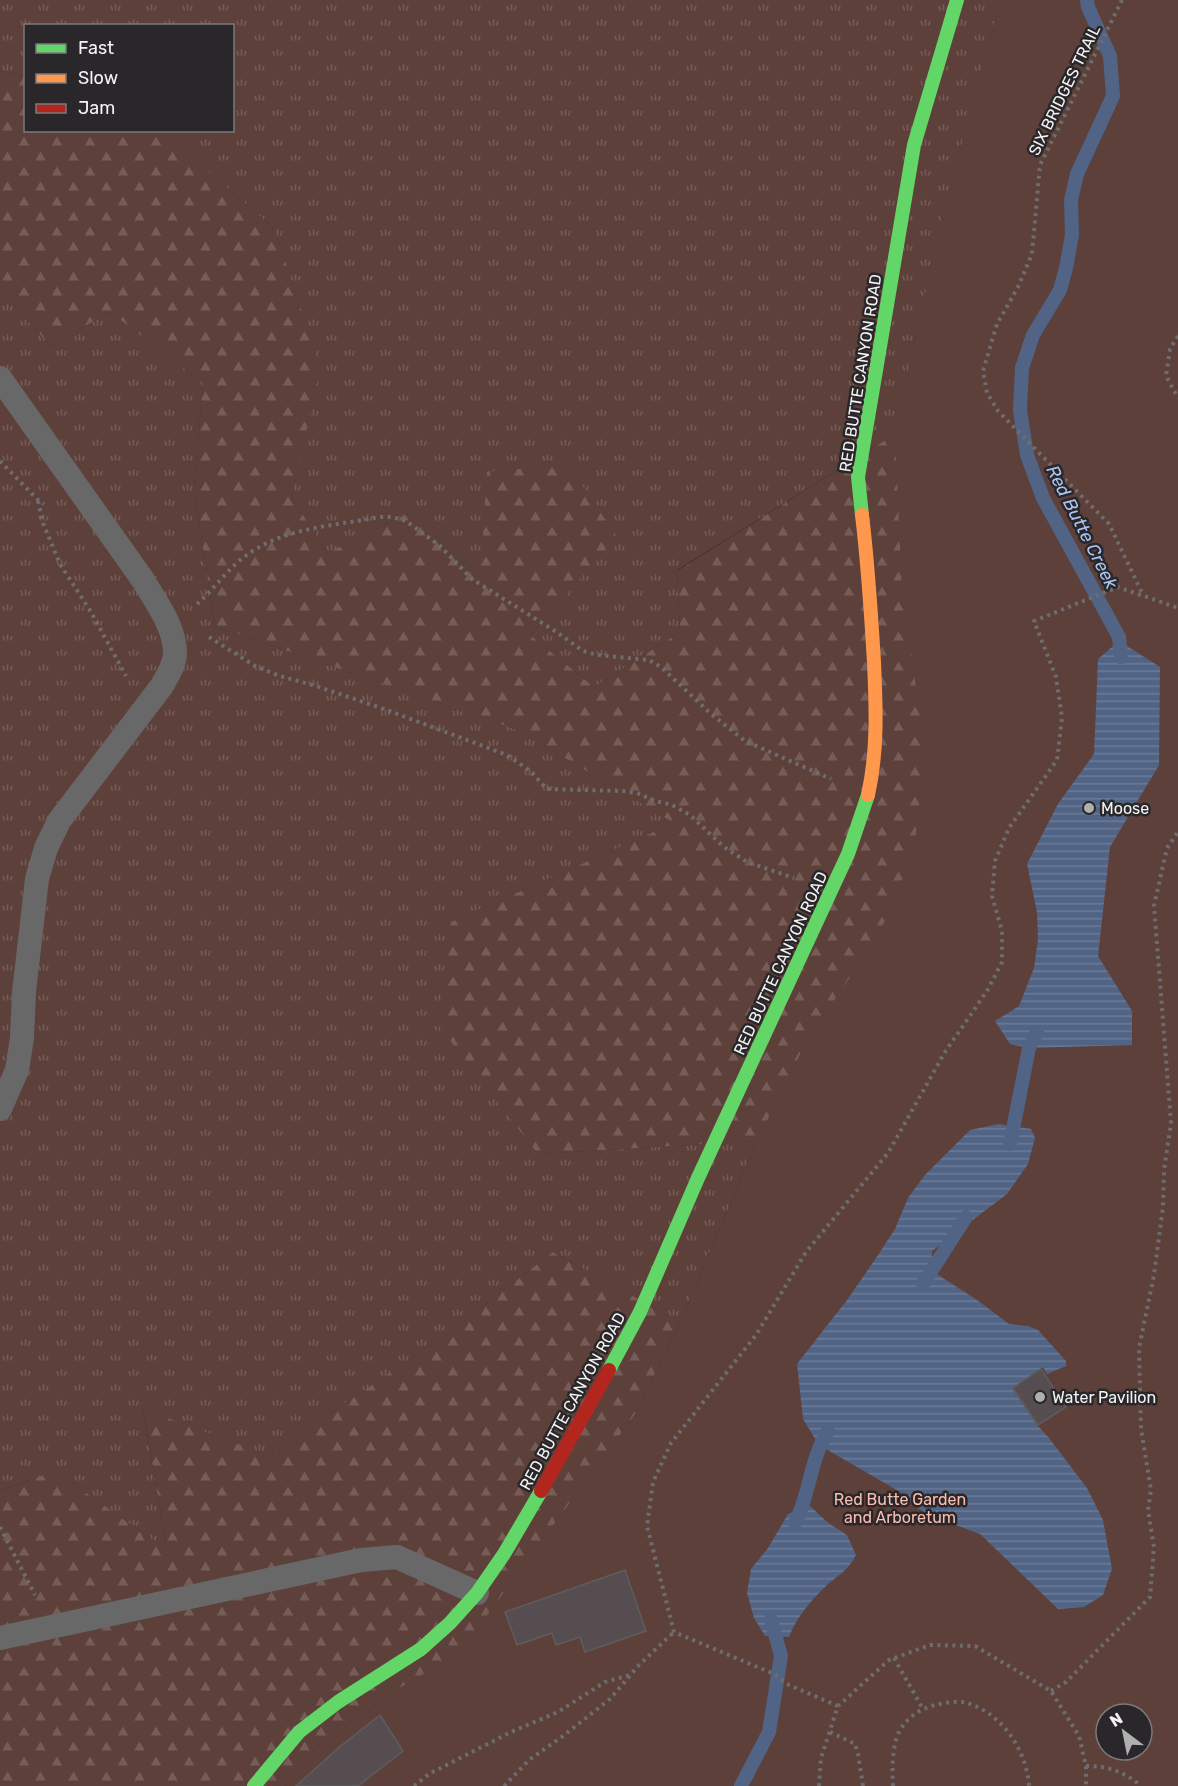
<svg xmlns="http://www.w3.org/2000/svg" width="1178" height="1786" font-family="Rubik,sans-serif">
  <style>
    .grass { fill: url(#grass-tufts) }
    .forest { fill: url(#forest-firs) }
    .garden { fill: #5e403a; fill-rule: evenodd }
    .water { fill: url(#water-rules) }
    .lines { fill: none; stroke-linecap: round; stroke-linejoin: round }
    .stream { stroke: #516485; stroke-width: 14 }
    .building { fill: #564d50; stroke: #5e5d5d; stroke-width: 1.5 }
    .path { stroke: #6e6d6e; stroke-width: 4; stroke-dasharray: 3 4.5; stroke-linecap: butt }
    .lane { stroke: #686869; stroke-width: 24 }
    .fast { stroke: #63d668; stroke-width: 14 }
    .slow { stroke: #ff974d; stroke-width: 14 }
    .jam { stroke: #b3261e; stroke-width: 14 }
    .poi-dot { fill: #b1b0b1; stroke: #292729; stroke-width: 2 }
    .labels { text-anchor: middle; stroke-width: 5; stroke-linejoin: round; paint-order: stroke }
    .street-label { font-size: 16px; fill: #f5f4f5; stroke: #292729 }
    .poi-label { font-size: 16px; fill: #f5f4f5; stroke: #292729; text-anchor: start }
    .park-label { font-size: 16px; fill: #fabdb0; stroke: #292729 }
    .water-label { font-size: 18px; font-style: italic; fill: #aac5f5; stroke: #292729 }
  </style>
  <defs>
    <pattern id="grass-tufts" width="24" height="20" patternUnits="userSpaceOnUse" patternTransform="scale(1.5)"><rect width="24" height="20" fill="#5e403a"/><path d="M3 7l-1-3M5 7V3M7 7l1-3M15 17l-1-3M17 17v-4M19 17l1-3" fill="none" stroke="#765c57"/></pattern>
    <pattern id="forest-firs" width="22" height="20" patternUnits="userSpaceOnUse" patternTransform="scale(1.5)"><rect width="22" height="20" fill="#5e403a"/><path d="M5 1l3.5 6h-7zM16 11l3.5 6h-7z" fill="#765c57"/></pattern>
    <pattern id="water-rules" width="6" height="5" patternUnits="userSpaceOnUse" patternTransform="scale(1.5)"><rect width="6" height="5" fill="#516485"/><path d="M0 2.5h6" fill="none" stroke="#6b7b97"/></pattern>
  </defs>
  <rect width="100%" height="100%" fill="#323132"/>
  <g class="grass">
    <path d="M0 0H1001L941 221 895 434 677 570 680 632 594 687 530 635 616 537 480 577 417 509 327 553 291 496 320 369 275 230 163 131 232 130V26H26L25 75 0 71Z"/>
    <path d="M0 289 50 346 110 312 203 383 194 489 215 626 518 730 675 823 451 922 538 1154 757 1141 680 1322 553 1252 443 1337 268 1455 143 1410 167 1550 55 1471 0 1491Z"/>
  </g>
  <g class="forest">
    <path d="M1001 0H1178L1046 721 757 1141 538 1154 439 1026 451 922 674 823 518 730 215 626 194 489 203 383 110 312 50 346 0 289V71L25 75 26 130 163 131 275 230 321 369 291 496 327 553 417 509 480 577 487 472 568 464 617 537 530 635 594 687 680 632 677 571 895 434 941 221Z"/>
    <path d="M553 1252 680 1322 636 1413 460 1653 395 1691 316 1748 285 1786H0V1491L55 1471 167 1550 143 1409 268 1455 443 1337Z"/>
  </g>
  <path class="garden" d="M1001 0H1178V1786H285L316 1748 395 1691 460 1652 636 1413 680 1322 757 1141 809 1036 877 939 914 851 925 750 902 590 895 434 941 221ZM1106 1714H1142V1750H1106Z"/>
  <g class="water">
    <path d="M1119 641 1160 667 1159 765 1110 847 1098 956 1132 1011V1045L1029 1048 1010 1044 995 1021 1019 1006 1034 968 1038 939 1037 912 1027 864 1058 804 1094 754 1098 659Z"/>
    <path d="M999 1124 1031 1129 1035 1138 1028 1164 1007 1194 932 1251V1271L977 1300 1009 1324 1028 1326 1038 1330 1066 1361V1366L1047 1374 1043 1367 1012 1388 1037 1425 1049 1438 1087 1488 1103 1520 1112 1569 1103 1595 1084 1607 1058 1609 980 1534 934 1517 917 1508 902 1493 819 1445 803 1419 797 1364 847 1300 874 1261 895 1229 908 1198 925 1175 970 1130Z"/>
    <path d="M809 1505 827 1522 847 1535 856 1555C847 1572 839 1574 826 1586 811 1600 796 1618 789 1637L765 1636 754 1618 747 1593 751 1569 768 1548 788 1514Z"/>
  </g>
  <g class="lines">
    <g class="stream">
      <path d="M1087 0 1088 7 1110 56 1113 96 1077 174 1071 200 1072 235 1066 268 1060 290 1033 335 1022 368 1020 410 1027 455 1043 498 1119 637 1121 657"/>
      <path d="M1010 1144 1029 1048 1037 1032"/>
      <path d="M923 1284 966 1217"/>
      <path d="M795 1523C810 1494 810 1459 828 1431"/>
      <path d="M741 1786 769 1732 781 1656 771 1620"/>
    </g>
  </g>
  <g class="building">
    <path d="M1041 1369 1066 1407 1038 1425 1013 1388Z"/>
    <path d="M625 1570 646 1631 585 1652 580 1637 556 1645 552 1633 517 1645 505 1612Z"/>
    <path d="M380 1715 403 1751 358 1786H296L337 1749Z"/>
  </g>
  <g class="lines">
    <g class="path">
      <path d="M1122 0 1040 165 1032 254 1018 287 997 324 983 371 987 393 998 411 1109 524 1143 595"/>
      <path d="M1178 336 1170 349 1166 376 1178 398"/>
      <path d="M0 461 38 500 44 504"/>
      <path d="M38 501 43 523 60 564 91 612 126 676"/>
      <path d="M197 604C212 591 224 574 239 561 280 527 329 527 379 517H392L406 521 439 545 472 579 558 633 583 651 598 655 649 660 661 667 710 713 745 741 831 779"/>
      <path d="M209 637 255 666 280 676 316 686 384 709 507 755 530 771 547 789 622 791 637 793 655 801 672 805 690 815 724 847 747 862 794 878"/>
      <path d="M0 1527 35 1595"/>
      <path d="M894 1658 923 1709"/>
      <path d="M1051 1691 1066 1682 1150 1597 1154 1547 1148 1510 1151 1490 1141 1429 1139 1348 1154 1275 1163 1207 1164 1170 1171 1123 1154 906 1167 848 1178 832"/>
      <path d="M838 1706 789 1685 774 1674 674 1632 647 1526 653 1482 671 1443 756 1335 806 1252 888 1153 945 1052 987 991 1002 962V931L992 896 995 861 1009 828 1057 760 1062 718 1056 677 1034 621 1118 587 1178 608"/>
      <path d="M830 1732 855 1744 858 1754 863 1786"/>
      <path d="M1086 1766C1108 1766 1125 1772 1141 1786"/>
      <path d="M414 1786 429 1774 511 1732 558 1712 605 1682 630 1675"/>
      <path d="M504 1786 529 1760 563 1736 610 1699 639 1665 674 1632"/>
      <path d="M819 1786 821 1758 838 1706 889 1660 930 1645 975 1646 1051 1691 1079 1736 1086 1766V1786"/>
      <path d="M893 1786C892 1770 892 1746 899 1732 907 1717 920 1709 935 1705 944 1703 958 1700 967 1703 1002 1713 1027 1751 1029 1786"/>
    </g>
    <g class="lane">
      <path d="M0 378 143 580C156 602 175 627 175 653 175 665 167 677 161 687L59 821 46 848 37 879 24 992 22 1038 17 1070 0 1109"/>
      <path d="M0 1638 361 1560 397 1557 477 1593"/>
    </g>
    <g class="fast">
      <path d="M862 515 858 477 914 145 957 0"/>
      <path d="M609 1370 640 1312 698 1178 848 854 868 795"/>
      <path d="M254 1786 299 1732 338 1702 421 1649 450 1623 477 1593 504 1554 541 1491"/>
    </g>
    <path class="slow" d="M862 515C868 564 871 612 874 662 876 707 878 750 868 795"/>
    <path class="jam" d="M541 1491 609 1370"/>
  </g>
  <g class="poi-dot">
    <circle cx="1089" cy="808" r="6"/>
    <circle cx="1040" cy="1397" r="6"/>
  </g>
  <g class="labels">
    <g class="street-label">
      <text transform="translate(1064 90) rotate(-64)" y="6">SIX BRIDGES TRAIL</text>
      <text transform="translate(860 373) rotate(-81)" y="6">RED BUTTE CANYON ROAD</text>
      <text transform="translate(780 963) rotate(-65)" y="6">RED BUTTE CANYON ROAD</text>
      <text transform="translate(572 1401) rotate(-61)" y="6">RED BUTTE CANYON ROAD</text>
    </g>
    <g class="poi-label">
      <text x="1101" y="814">Moose</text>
      <text x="1052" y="1403">Water Pavilion</text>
    </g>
    <g class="park-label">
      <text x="900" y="1505">Red Butte Garden<tspan x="900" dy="18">and Arboretum</tspan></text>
    </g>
    <g class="water-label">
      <text transform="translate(1082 527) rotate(63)" y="6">Red Butte Creek</text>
    </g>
  </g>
  <rect x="24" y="24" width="210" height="108" fill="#292729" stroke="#7b797b" stroke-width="1.5"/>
  <rect x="36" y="44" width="30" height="9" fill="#63d668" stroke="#7b797b" stroke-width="1.5"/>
  <text x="78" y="54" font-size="18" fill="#f5f4f5">Fast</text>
  <rect x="36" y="74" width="30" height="9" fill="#ff974d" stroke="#7b797b" stroke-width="1.5"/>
  <text x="78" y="84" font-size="18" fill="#f5f4f5">Slow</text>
  <rect x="36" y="104" width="30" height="9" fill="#b3261e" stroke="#7b797b" stroke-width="1.5"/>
  <text x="78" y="114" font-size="18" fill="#f5f4f5">Jam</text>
  <g transform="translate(1124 1732) rotate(328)"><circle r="28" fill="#292729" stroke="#7b797b" stroke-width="1.5"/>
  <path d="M0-4.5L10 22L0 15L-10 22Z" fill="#b1b0b1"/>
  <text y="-9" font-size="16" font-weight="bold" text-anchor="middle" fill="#f5f4f5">N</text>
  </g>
</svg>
